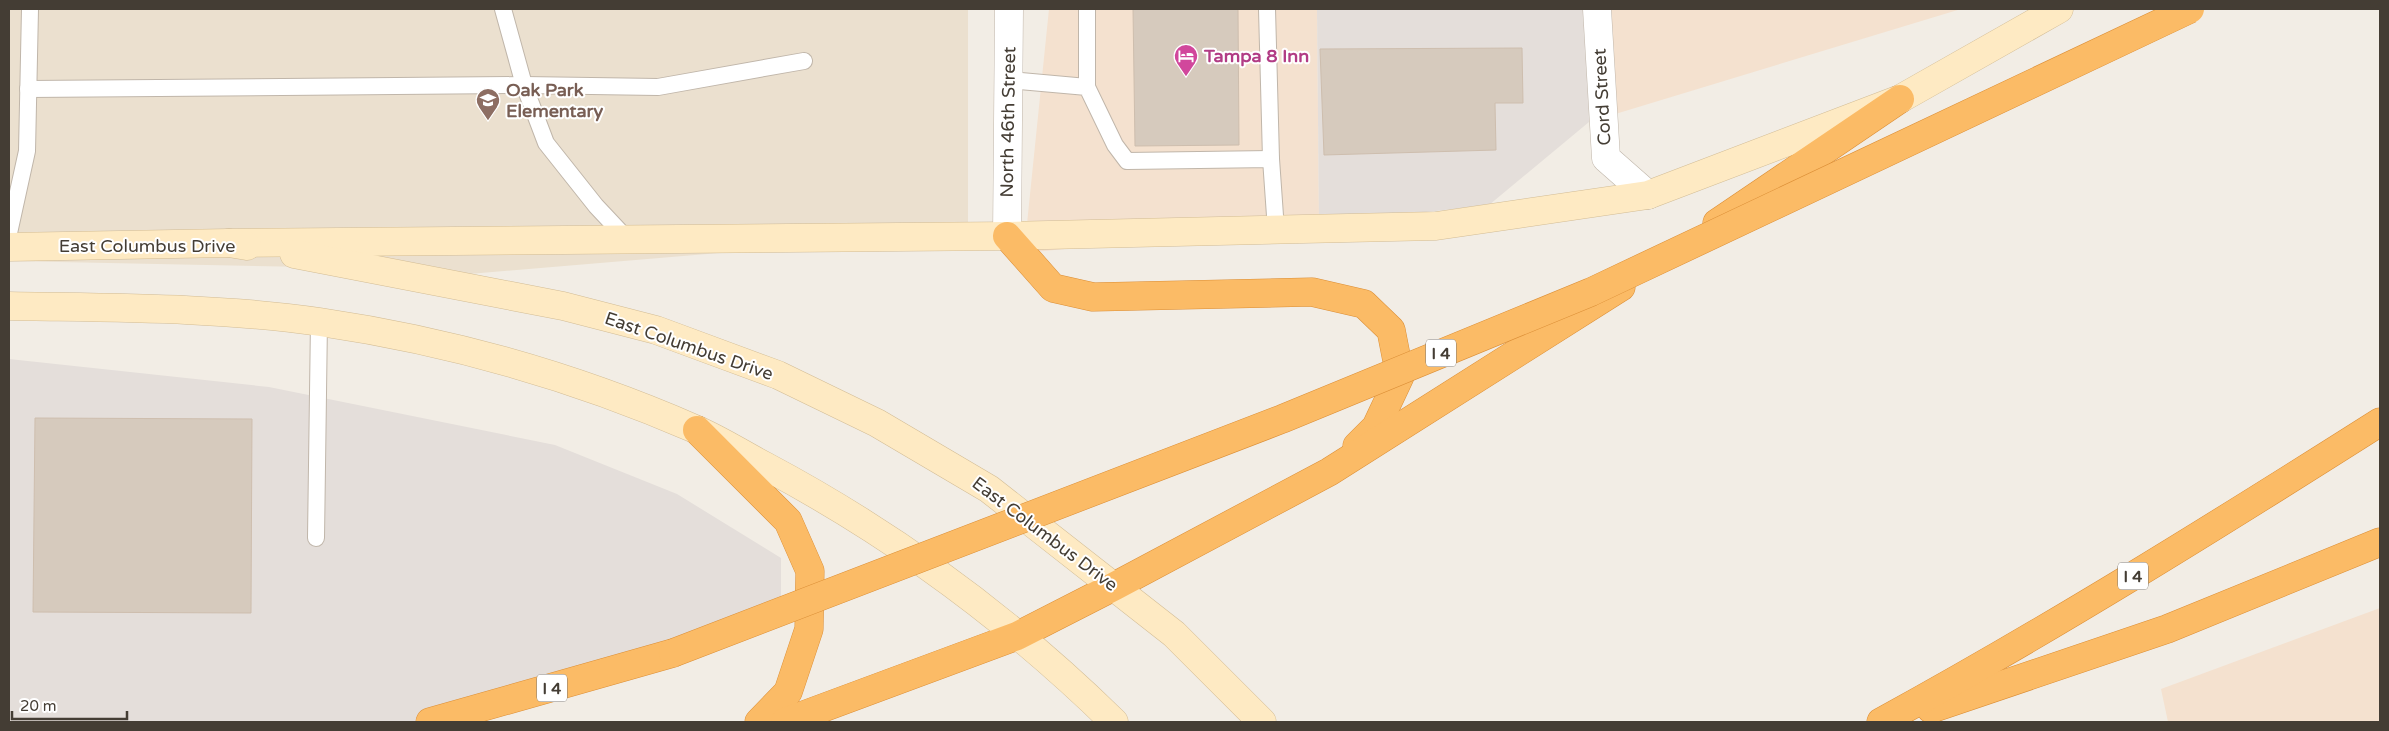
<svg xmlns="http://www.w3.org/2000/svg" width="2389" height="731" font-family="'Varela Round',sans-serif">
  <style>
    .commercial { fill: #f4e1cf }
    .industrial { fill: #e4deda }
    .education { fill: #ebe0cf }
    .building { fill: #d6cabd; stroke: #cebeae }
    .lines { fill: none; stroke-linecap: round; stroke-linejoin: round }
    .lane-casing { stroke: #c0b6aa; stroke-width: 18 }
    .street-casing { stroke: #c0b6aa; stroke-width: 29 }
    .secondary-casing { stroke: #d2bc95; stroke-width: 29 }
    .highway-casing { stroke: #db8e36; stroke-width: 29 }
    .lane { stroke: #fff; stroke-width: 16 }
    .street { stroke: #fff; stroke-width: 28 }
    .secondary { stroke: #feeac3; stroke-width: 28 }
    .highway { stroke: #fbbb66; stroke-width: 28 }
    .highway-bridge-casing { stroke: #db8e36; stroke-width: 29; stroke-linecap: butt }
    .highway-bridge { stroke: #fbbb66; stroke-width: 28 }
    .labels { text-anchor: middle; stroke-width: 4; stroke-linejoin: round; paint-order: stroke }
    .shield { fill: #fff; stroke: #7c7771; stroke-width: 1 }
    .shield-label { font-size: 16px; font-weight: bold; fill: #443d34 }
    .hotel-label { font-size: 18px; font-weight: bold; fill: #b23c85; stroke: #fff; text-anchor: start }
    .education-label { font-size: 18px; font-weight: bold; fill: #785e54; stroke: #fff; text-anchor: start }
    .street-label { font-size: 18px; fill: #443d34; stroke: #fff }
  </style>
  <rect width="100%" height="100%" fill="#f2ede5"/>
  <g class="commercial">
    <path d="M1049 9H1317L1319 224 1024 253Z"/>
    <path d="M1595 9H1961L1589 122Z"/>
    <path d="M2380 608V722H2168L2161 689Z"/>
  </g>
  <g class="industrial">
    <path d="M1317 9H1587L1589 122 1489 205 1319 224Z"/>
    <path d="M9 359 269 387 555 445 677 494 781 558V606L429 722H9Z"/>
  </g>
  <path class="education" d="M9 9H968V232L422 278 360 268 9 261Z"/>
  <g class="building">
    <path d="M1133 9H1238L1239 145 1135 146Z"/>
    <path d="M1522 48 1523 103H1495L1496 150 1324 155 1320 49Z"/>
    <path d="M35 418 252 419 251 613 33 612Z"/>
  </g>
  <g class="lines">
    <g class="lane-casing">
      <g id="lane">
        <path d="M503 9 524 85 546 143 596 206 627 239"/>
        <path d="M1267 9 1271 159"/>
        <path d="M1009 80 1087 87 1115 145 1127 161 1271 159 1276 230"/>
        <path d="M1087 87V9"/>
        <path d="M28 89 524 85 658 87 804 61"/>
        <path d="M9 233 27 151 30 9"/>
        <path d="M316 538 319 321"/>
      </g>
    </g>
    <g class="street-casing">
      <g id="street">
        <path d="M1597 9 1606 158 1648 195"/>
        <path d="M1007 236 1009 9"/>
      </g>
    </g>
    <g class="secondary-casing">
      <g id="secondary">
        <path d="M229 243 1007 236 1436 226 1648 195 1900 99 2059 9"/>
        <path d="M9 247 229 243 247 246"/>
        <path d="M294 254 563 306 656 330 778 375 877 423 989 489 1174 634 1262 722"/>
        <path d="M9 306C112 308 217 307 320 322 449 341 576 377 695 429 719 439 742 454 765 466 893 534 1011 621 1114 722"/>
      </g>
    </g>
    <g class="highway-casing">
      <g id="highway">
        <path d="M1717 223 1900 99"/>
        <path d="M1007 236 1053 288 1093 297 1312 292 1364 304 1391 330 1400 376 1376 427 1357 446"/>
        <path d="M697 430 788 521 810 571 809 629 788 692 759 722"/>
        <path d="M1931 709 2167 629 2380 542"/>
        <path d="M430 722 673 653"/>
        <path d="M785 722 1017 636 1115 586 1329 472 1621 287"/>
        <path d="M1881 722C2051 629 2216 526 2380 422"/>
      </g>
    </g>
    <use href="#lane" class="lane"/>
    <use href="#street" class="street"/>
    <use href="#secondary" class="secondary"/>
    <use href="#highway" class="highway"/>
    <g class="highway-bridge-casing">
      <path id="highway-bridge" d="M673 653 1282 419 1591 292 2190 9"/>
    </g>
    <use href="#highway-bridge" class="highway-bridge"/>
  </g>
  <defs>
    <g id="hotel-pin" transform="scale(1.25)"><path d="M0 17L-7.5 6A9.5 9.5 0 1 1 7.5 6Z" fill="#d1479c" stroke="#fff"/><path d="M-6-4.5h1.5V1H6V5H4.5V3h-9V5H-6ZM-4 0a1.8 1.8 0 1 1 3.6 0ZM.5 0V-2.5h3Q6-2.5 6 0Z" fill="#fff"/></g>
    <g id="school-pin" transform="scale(1.25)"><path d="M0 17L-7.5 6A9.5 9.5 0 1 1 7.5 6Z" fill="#8d6e63" stroke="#fff"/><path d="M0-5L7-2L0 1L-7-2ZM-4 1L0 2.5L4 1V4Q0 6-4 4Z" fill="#fff"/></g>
  </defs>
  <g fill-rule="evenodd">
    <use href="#hotel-pin" x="1186" y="56"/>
    <use href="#school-pin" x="488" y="100"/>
  </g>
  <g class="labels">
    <g class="shield">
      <rect x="1426" y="339.5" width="30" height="27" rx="4"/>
      <rect x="2118" y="562.5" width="30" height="27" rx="4"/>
      <rect x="537" y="674.5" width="30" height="27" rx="4"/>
    </g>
    <g class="shield-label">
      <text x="1441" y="359">I 4</text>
      <text x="2133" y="582">I 4</text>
      <text x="552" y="694">I 4</text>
    </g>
    <g class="hotel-label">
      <text x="1204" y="62">Tampa 8 Inn</text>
    </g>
    <g class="education-label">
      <text x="506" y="96">Oak Park<tspan x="506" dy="21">Elementary</tspan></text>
    </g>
    <g class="street-label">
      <text transform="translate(1602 97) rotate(-93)" y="6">Cord Street</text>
      <text transform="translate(1008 122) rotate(-89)" y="6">North 46th Street</text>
      <text x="147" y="252">East Columbus Drive</text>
      <text transform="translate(689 346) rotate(19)" y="6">East Columbus Drive</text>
      <text transform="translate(1045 534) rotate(37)" y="6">East Columbus Drive</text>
    </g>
  </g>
  <rect width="2389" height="731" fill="none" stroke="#443d34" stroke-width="20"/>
  <path d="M12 711v8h115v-8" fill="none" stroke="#443d34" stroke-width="2.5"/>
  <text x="20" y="711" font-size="15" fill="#443d34" stroke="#ffffff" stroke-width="4" paint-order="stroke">20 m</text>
</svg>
